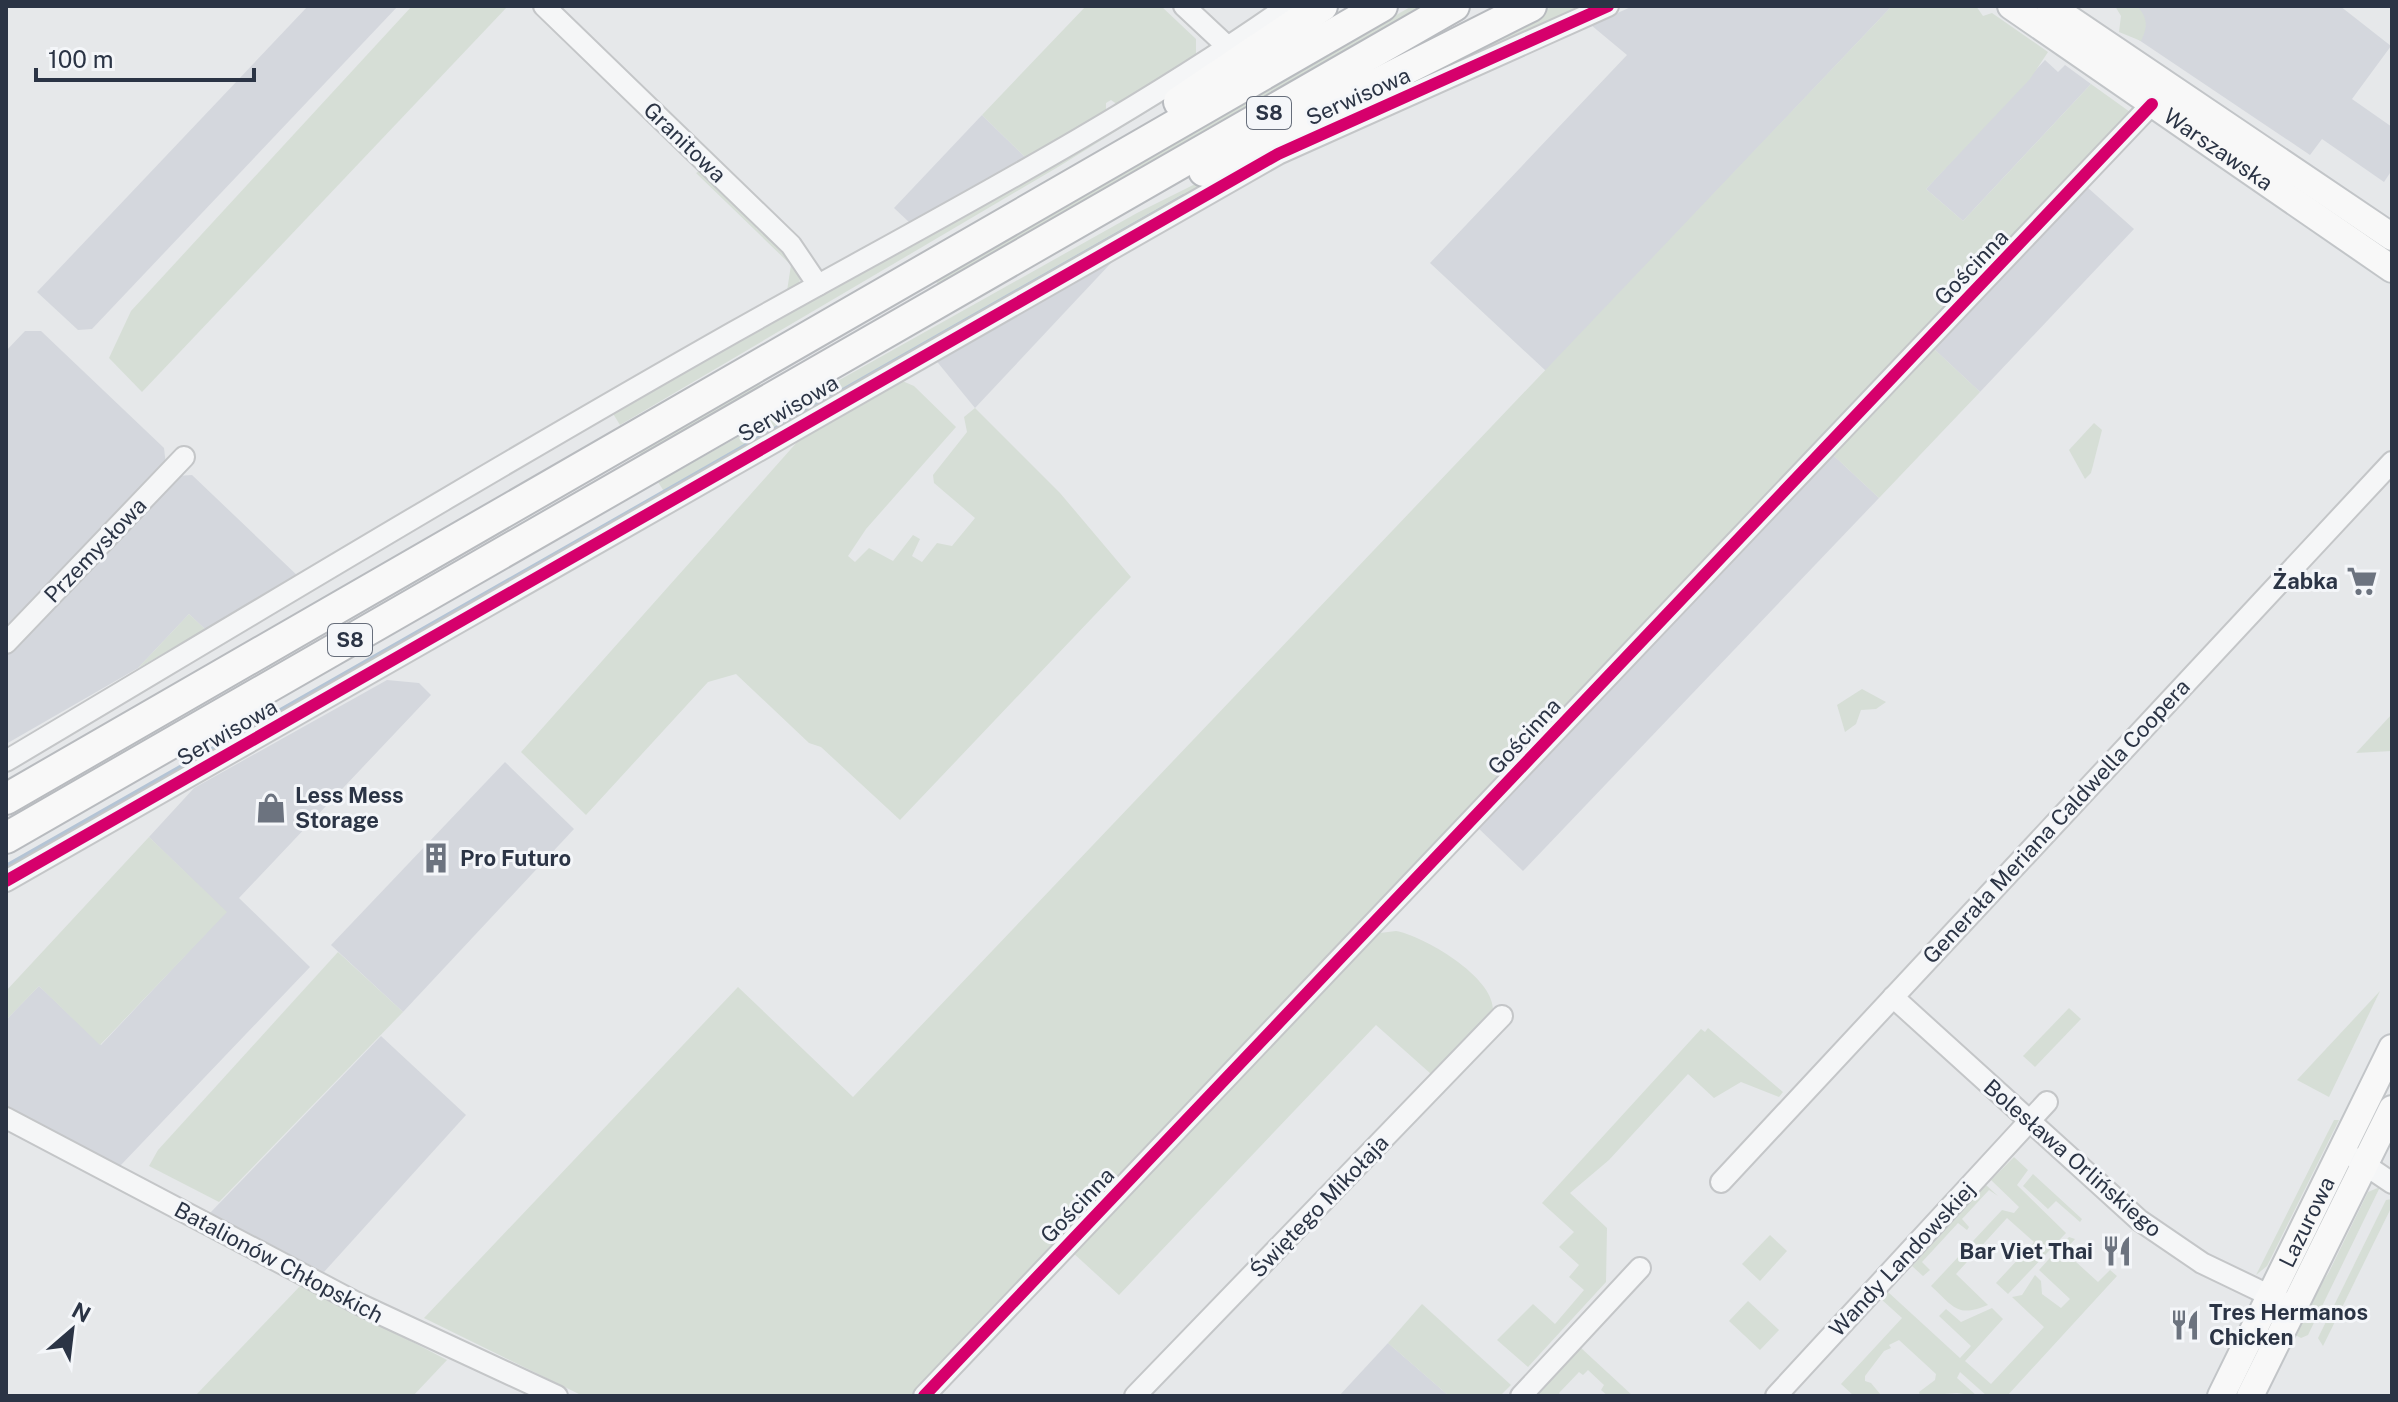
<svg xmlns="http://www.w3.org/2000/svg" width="2398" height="1402" font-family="'Public Sans',sans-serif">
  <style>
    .built { fill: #d4d7dd }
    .green { fill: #d6ded6 }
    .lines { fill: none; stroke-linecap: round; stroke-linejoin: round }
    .stream { stroke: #b4c4d5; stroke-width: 4 }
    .minor-casing { stroke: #c4c6c8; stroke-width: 24 }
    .major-casing { stroke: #c2c5c8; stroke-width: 30 }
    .highway-casing { stroke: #b8bbbf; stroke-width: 34 }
    .minor { stroke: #f5f6f7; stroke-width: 20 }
    .major { stroke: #f8f8f8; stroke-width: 26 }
    .highway { stroke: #f8f8f8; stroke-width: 30 }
    .cycleway-casing { stroke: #f4f6f9; stroke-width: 17 }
    .cycleway { stroke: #d6006c; stroke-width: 12 }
    .labels { text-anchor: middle; stroke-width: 6; stroke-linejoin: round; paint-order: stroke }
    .shield { fill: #f4f6f9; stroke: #676e7b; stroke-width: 2 }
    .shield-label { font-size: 20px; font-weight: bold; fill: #2b3445 }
    .street-label { font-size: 22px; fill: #2b3445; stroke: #f4f6f9 }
    .poi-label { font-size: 22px; font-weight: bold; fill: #2b3445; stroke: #f4f6f9; text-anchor: start }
  </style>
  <rect width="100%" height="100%" fill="#e6e8ea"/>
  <g class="built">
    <path d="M308 6H398L92 329 78 330 37 292Z"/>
    <path d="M1633 6H1892L1546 371 1430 263 1627 55 1591 25Z"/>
    <path d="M2132 6H2340L2391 46 2352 99 2392 127V170L2384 182 2322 139 2310 155 2127 32Z"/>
    <path d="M2045 60 2058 72 2065 65 2091 84 1963 221 1926 189Z"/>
    <path d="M982 115 1025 157 910 223 894 208Z"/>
    <path d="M2087 187 2134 229 1980 392 1933 348Z"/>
    <path d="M1126 247 975 408 934 358Z"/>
    <path d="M25 331H41L164 448 166 465 6 632V351Z"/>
    <path d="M1832 454 1879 498 1523 871 1476 826Z"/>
    <path d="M192 475 300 578 206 630 189 614 138 668 6 744V656L177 476Z"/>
    <path d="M387 680 419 683 431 695 239 898 310 967 120 1166 6 1108V1020L39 986 101 1045 226 912 149 837 194 788Z"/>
    <path d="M505 762 574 829 403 1012 331 945Z"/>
    <path d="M381 1036 466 1115 324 1272 210 1213Z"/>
    <path d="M1388 1343 1449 1396H1339Z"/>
  </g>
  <g class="green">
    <path d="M412 6H508L142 392 109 358 131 311Z"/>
    <path d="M1086 6H1161L1196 39V58L1118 105 1111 100 1106 103V111L1025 157 982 115Z"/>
    <path d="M1412 6H1425L939 287 935 279Z"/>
    <path d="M1553 6H1591L1449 72 667 496 658 482 1137 213Z"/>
    <path d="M1892 6H1976L1983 16 1992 13 2048 52 2030 79 1926 189 1963 221 2091 84 2130 112 916 1396H583L424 1318 738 987 853 1097Z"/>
    <path d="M2115 6H2137C2148 18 2148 27 2141 41L2119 32 2121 16Z"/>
    <path d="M1223 65 1058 167 620 425 612 412Z"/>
    <path d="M701 170 757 224 756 228 788 253 801 277 798 285 624 386 787 291 791 265 696 173Z"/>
    <path d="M1933 348 1980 392 1879 498 1832 454Z"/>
    <path d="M900 380 914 386 956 427 866 529 848 556 855 562 869 548 893 561 913 535 920 539 912 556 922 562 937 543 952 546 975 518 934 483 933 475 967 432 964 417 975 408 1060 493 1131 577 900 820 821 747 809 743 736 674 708 682 586 815 521 752 806 432Z"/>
    <path d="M758 381 762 388 642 457 638 450Z"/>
    <path d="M2094 423 2102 430 2091 473 2085 479 2069 450Z"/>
    <path d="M189 614 206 630 138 668Z"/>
    <path d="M1862 689 1886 702 1876 709 1861 710 1856 724 1845 732 1837 705Z"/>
    <path d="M2392 714V751L2356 753Z"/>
    <path d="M149 837 227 912 100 1045 39 986 6 1020V991Z"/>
    <path d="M1396 931C1424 936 1494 977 1493 1010L1431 1074 1376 1025 1119 1295 1071 1251 1372 934Z"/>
    <path d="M338 952 403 1012 219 1202 149 1166 158 1150Z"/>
    <path d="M2380 991 2329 1097 2297 1080Z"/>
    <path d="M2069 1008 2081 1019 2035 1067 2023 1056Z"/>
    <path d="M1708 1028 1783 1092 1779 1097 1741 1082 1714 1098 1688 1074 1609 1160 1570 1193 1607 1228 1606 1282 1528 1367 1497 1340 1533 1304 1555 1324 1584 1290 1569 1277 1579 1265 1559 1247 1574 1232 1542 1203 1701 1029 1705 1032Z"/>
    <path d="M2334 1120H2339L2267 1266 2256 1275Z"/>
    <path d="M2014 1157 2028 1170 2017 1185 2066 1233 2008 1294 1996 1283 2034 1242 2007 1218 1956 1274 1988 1305C1957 1318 1954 1307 1931 1286L2002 1210 2014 1213 2019 1207 1991 1180Z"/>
    <path d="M2033 1174 2082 1219 2080 1222 2056 1201 2048 1209 2023 1186Z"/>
    <path d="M1986 1185 1998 1196 1989 1190 1962 1219 1969 1227 1967 1230 1958 1223 1922 1262 1930 1270 1923 1276 1912 1266Z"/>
    <path d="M2380 1187 2308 1335 2301 1338 2291 1333 2329 1272 2368 1192Z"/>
    <path d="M2392 1199V1206L2323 1346 2318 1338 2386 1200Z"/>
    <path d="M1770 1235 1787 1251 1760 1281 1742 1264Z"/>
    <path d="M2069 1237 2075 1239 2064 1251 2098 1282 2110 1270 2117 1276 2007 1396H1987L1960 1372 1957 1378 1977 1396 1957 1393 1920 1396 1919 1392 1935 1380 1936 1374 1899 1340 1889 1345 1891 1348 1884 1351 1865 1376V1381L1871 1383 1881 1395 1854 1396 1841 1384 1902 1318 1881 1299 1888 1292 1960 1358 1971 1346 1939 1316 1946 1309 1961 1322 1992 1308 2003 1319 1965 1361 1991 1384 2044 1327 2012 1297 2022 1295 2035 1275 2041 1281 2042 1294 2061 1308 2070 1299 2039 1270Z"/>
    <path d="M302 1284 447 1360 413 1396H195Z"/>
    <path d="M1748 1301 1779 1330 1760 1350 1729 1321Z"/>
    <path d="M1422 1304 1511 1385 1500 1396H1449L1388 1343Z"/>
    <path d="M1581 1348 1633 1396H1608L1601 1390 1604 1385 1588 1370 1583 1375 1579 1372 1559 1393 1561 1396H1536Z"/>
  </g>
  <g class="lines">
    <path class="stream" d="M6 866 1184 196"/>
    <g class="minor-casing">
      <g id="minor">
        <path d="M544 6 791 245 818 285"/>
        <path d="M1184 6 1229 48"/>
        <path d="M6 643 184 457"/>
        <path d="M6 761C248 617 489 471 734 332 920 227 1113 129 1288 6"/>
        <path d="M6 881 1278 154 1608 6"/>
        <path d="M1893 997 2139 1220 2202 1263 2281 1301"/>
        <path d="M6 1118 359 1304 557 1396"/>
        <path d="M2355 1158 2392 1183"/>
        <path d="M1721 1182 2392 462"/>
        <path d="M924 1396 2152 104"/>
        <path d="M1135 1396 1502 1016"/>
        <path d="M1521 1396 1640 1268"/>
        <path d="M1776 1396 2047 1102"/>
      </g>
    </g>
    <g class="major-casing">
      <g id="major">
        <path id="s1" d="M2011 6 2392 269"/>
        <path d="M2050 6 2392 237"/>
        <path id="s2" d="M2221 1396 2392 1048"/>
        <path d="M2250 1396 2392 1109"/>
      </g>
    </g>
    <g class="highway-casing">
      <g id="highway">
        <path d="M1179 102 1322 6"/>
        <path d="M1204 171 1531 6"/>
        <path d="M6 799 1382 6"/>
        <path d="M6 838 1454 6"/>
      </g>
    </g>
    <use href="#minor" class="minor"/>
    <use href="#major" class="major"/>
    <use href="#highway" class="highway"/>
    <g class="cycleway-casing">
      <g id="cycleway">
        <path d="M6 881 1278 154 1608 6"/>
        <path d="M924 1396 2152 104"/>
      </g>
    </g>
    <use href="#cycleway" class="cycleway"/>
  </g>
  <defs>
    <g id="supermarket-bare" transform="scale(2.4)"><path d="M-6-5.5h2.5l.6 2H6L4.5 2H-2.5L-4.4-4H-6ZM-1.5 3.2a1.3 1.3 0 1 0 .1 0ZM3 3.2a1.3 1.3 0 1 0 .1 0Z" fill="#6c737f" stroke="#f4f6f9" stroke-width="2.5" paint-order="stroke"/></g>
    <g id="shop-bare" transform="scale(2.4)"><path d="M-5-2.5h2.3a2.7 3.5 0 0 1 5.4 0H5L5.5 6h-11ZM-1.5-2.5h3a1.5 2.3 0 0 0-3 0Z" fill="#6c737f" stroke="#f4f6f9" stroke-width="2.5" paint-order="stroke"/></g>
    <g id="building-bare" transform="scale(2.4)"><path d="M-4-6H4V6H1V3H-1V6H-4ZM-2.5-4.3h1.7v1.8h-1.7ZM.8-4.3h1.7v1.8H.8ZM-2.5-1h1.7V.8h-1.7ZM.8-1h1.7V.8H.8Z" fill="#6c737f" stroke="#f4f6f9" stroke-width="2.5" paint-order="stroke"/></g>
    <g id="restaurant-bare" transform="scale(2.4)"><path d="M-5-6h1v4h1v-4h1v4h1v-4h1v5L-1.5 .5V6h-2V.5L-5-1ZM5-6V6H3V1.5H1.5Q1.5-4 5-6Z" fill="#6c737f" stroke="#f4f6f9" stroke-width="2.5" paint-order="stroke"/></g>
  </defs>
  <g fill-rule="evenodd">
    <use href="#supermarket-bare" x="2362" y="581"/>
    <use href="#shop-bare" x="271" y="808"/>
    <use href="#building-bare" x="436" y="858"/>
    <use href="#restaurant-bare" x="2117" y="1251"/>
    <use href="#restaurant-bare" x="2185" y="1325"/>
  </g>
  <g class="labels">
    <g class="shield">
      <rect x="1247" y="97" width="44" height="32" rx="6"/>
      <rect x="328" y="624" width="44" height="32" rx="6"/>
    </g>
    <g class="shield-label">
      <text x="1269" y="120">S8</text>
      <text x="350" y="647">S8</text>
    </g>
    <g class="street-label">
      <text transform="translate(1358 96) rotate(-24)" y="8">Serwisowa</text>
      <text transform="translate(685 142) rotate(44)" y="8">Granitowa</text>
      <text dy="8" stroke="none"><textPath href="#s1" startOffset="252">Warszawska</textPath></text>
      <text transform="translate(1971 267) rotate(-46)" y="8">Gościnna</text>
      <text transform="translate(788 408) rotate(-30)" y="8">Serwisowa</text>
      <text transform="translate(95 550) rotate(-46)" y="8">Przemysłowa</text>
      <text transform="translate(227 732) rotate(-30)" y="8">Serwisowa</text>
      <text transform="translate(1524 736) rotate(-47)" y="8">Gościnna</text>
      <text transform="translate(2056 821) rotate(-47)" y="8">Generała Meriana Caldwella Coopera</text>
      <text transform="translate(2073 1158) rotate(41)" y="8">Bolesława Orlińskiego</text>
      <text transform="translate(1077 1205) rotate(-46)" y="8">Gościnna</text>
      <text transform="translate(1319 1206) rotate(-46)" y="8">Świętego Mikołaja</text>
      <text dy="8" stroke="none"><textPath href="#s2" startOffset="194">Lazurowa</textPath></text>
      <text transform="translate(1902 1259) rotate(-47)" y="8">Wandy Landowskiej</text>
      <text transform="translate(279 1262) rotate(28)" y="8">Batalionów Chłopskich</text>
    </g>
    <g class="poi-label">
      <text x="2338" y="589" text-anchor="end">Żabka</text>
      <text x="295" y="803">Less Mess<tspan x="295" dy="25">Storage</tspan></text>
      <text x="460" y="866">Pro Futuro</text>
      <text x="2093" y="1259" text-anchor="end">Bar Viet Thai</text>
      <text x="2209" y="1320">Tres Hermanos<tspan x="2209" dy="25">Chicken</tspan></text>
    </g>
  </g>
  <rect width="2398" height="1402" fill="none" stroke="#2b3445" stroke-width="16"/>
  <g transform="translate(72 1330) rotate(28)" stroke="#f4f6f9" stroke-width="6" paint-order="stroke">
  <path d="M0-6L14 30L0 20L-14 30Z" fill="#2b3445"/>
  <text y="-12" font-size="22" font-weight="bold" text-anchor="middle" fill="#2b3445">N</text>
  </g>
  <path d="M36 68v12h218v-12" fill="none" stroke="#2b3445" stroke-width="4"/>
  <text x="48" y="68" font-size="24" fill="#2b3445" stroke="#f4f6f9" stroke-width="6" paint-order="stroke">100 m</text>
</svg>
